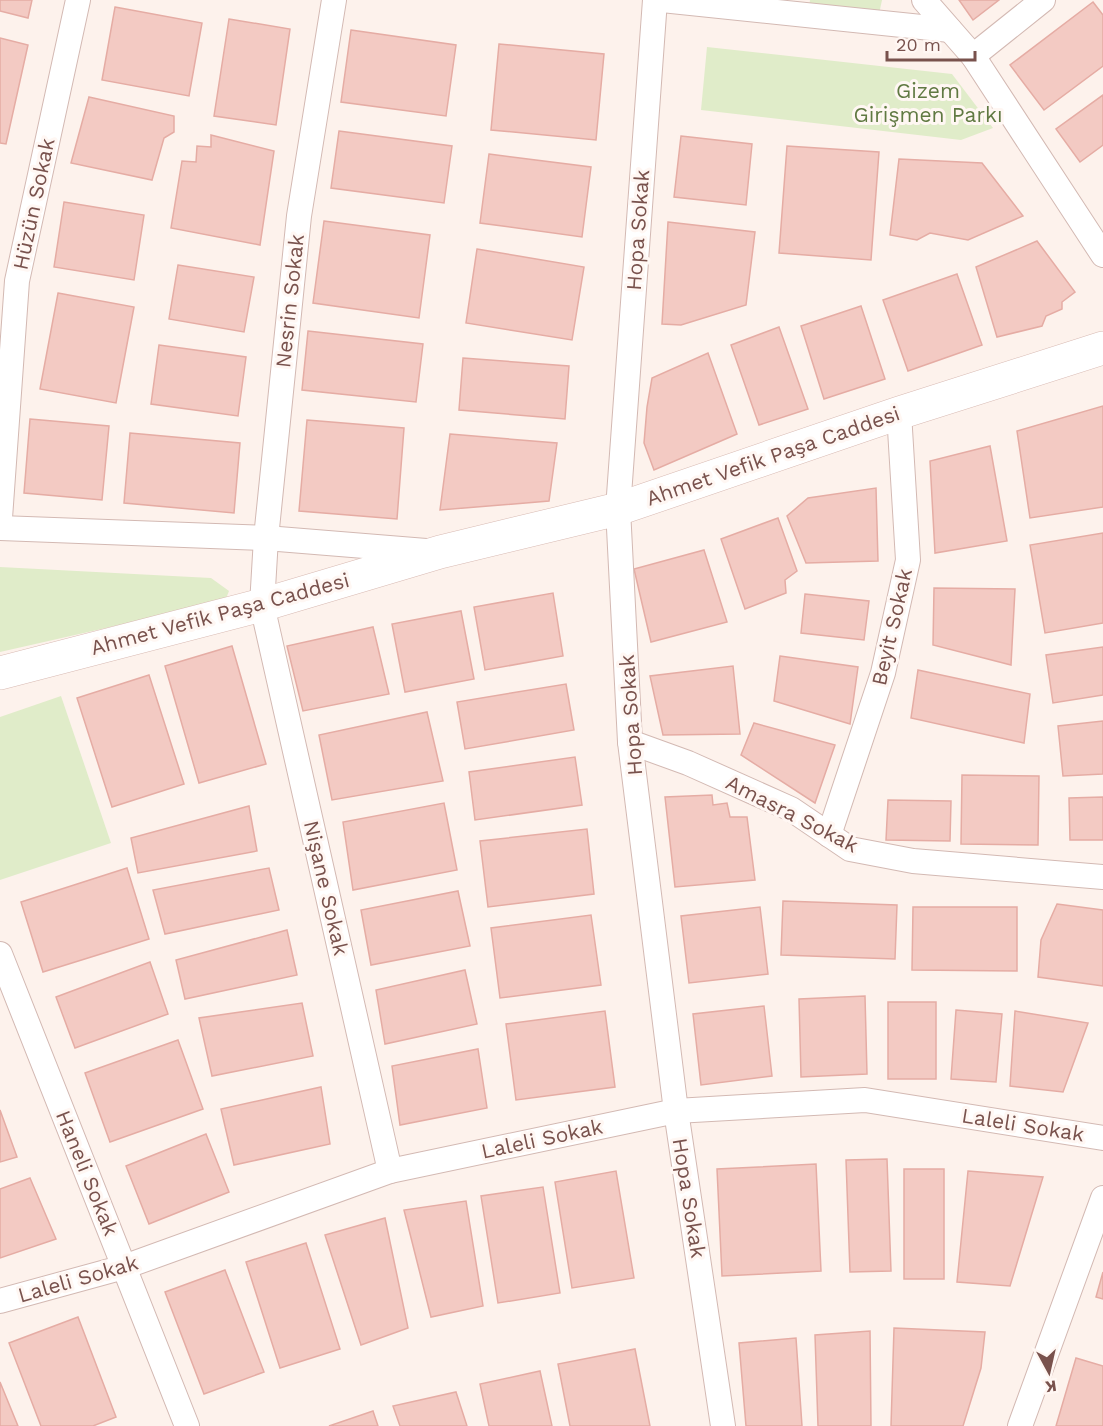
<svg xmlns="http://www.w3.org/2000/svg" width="1103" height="1426" font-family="'Work Sans',sans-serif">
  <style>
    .green { fill: #e0ecc9 }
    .building { fill: #f3cac3; stroke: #e5aca4; stroke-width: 1.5 }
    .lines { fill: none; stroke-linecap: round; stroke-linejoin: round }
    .street-casing { stroke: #d3b9b3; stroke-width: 26 }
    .secondary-casing { stroke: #d8bab3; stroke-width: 34 }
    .street { stroke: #fff; stroke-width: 24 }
    .secondary { stroke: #fff; stroke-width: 33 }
    .labels { text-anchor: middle; stroke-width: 6; stroke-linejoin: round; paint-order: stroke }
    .park-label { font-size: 21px; fill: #607942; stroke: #fff7f3 }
    .street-label { font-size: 21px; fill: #79524d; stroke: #fff7f3 }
  </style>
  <rect width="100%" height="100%" fill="#fdf2ec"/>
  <g class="green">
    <path d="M810 0H882L879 14 809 8Z"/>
    <path d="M707 47 952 74 993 128 961 140 701 110Z"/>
    <path d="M0 567 211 578 229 591 225 601 0 652Z"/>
    <path d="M61 696 111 843 0 880V717Z"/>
  </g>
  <g class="building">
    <path d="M0 0H32L28 18 0 11Z"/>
    <path d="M959 0H999L973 20Z"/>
    <path d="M1093 2 1103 15V66L1044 110 1010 65Z"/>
    <path d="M115 7 202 23 189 96 102 80Z"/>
    <path d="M229 19 290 29 276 125 214 116Z"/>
    <path d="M351 30 456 45 446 116 341 102Z"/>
    <path d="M0 38 28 45 6 144 0 143Z"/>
    <path d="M499 44 604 54 596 140 491 130Z"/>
    <path d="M1103 95V145L1080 162 1056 129Z"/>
    <path d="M89 97 174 116V132L164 138 152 180 71 163Z"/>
    <path d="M339 131 452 146 444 203 331 188Z"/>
    <path d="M211 135 274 151 260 245 171 228 182 161 196 162 197 146 211 147Z"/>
    <path d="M681 136 752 144 746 205 674 197Z"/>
    <path d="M787 146 879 152 871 260 779 253Z"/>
    <path d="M489 154 591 167 582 237 480 223Z"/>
    <path d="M899 159 982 163 1023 216 968 240 930 233 917 240 890 235Z"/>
    <path d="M64 202 144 215 134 280 54 267Z"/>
    <path d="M324 221 430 235 419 318 313 303Z"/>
    <path d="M668 222 755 232 746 305 681 325 662 324Z"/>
    <path d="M1037 241 1075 292 1062 302V309L1046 316 1042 326 997 337 976 267Z"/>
    <path d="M477 249 584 267 572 340 466 323Z"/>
    <path d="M178 265 254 277 244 332 169 319Z"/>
    <path d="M957 274 982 345 908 371 883 300Z"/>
    <path d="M58 293 134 307 116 403 40 389Z"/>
    <path d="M861 306 885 379 824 399 801 326Z"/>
    <path d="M779 327 808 409 759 425 731 345Z"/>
    <path d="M308 331 423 344 416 402 302 390Z"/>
    <path d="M159 345 246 357 238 416 151 404Z"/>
    <path d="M708 353 737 434 654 470 644 443 647 407 652 378Z"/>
    <path d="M463 358 569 366 565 419 459 410Z"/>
    <path d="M1103 406V507L1030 518 1017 431Z"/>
    <path d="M30 419 109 426 102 500 24 493Z"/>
    <path d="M307 420 404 428 397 519 299 511Z"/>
    <path d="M130 433 240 443 234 513 124 503Z"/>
    <path d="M450 434 557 443 549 501 440 510Z"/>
    <path d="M990 446 1007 541 935 553 930 461Z"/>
    <path d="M876 488 878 561 806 563 787 516 808 498Z"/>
    <path d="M778 518 797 571 785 580 786 593 745 609 721 539Z"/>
    <path d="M1103 533V623L1045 633 1030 545Z"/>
    <path d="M704 550 727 622 651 642 634 569Z"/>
    <path d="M934 588 1015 589 1011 665 933 645Z"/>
    <path d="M553 593 563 656 485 670 474 607Z"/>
    <path d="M805 594 869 601 864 640 801 633Z"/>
    <path d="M461 611 474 679 405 692 392 624Z"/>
    <path d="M373 627 389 694 303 711 287 646Z"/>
    <path d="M232 646 266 764 199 783 165 666Z"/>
    <path d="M1103 647V695L1053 703 1046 655Z"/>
    <path d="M780 656 858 667 850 724 774 701Z"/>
    <path d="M733 666 740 734 663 735 650 676Z"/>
    <path d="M918 670 1030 694 1024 743 911 718Z"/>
    <path d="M149 675 184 784 112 807 77 698Z"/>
    <path d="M566 684 574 730 465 749 457 702Z"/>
    <path d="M427 712 443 781 332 800 319 735Z"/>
    <path d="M1103 721V774L1063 776 1058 726Z"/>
    <path d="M754 723 835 745 815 803 741 755Z"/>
    <path d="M575 757 582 805 475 820 469 772Z"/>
    <path d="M962 775 1039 776 1038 845 961 844Z"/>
    <path d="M712 795 713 805 727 803 730 817H747L755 880 675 887 665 797Z"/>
    <path d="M1103 797V840H1070L1069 798Z"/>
    <path d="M888 800 951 801 950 841 886 840Z"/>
    <path d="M444 803 457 870 353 890 343 822Z"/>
    <path d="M249 806 257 851 138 873 131 838Z"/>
    <path d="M587 829 594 894 488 907 480 841Z"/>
    <path d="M127 868 149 939 43 972 21 902Z"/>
    <path d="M269 868 279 910 165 934 153 890Z"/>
    <path d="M458 891 470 946 371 965 361 910Z"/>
    <path d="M783 901 897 905 895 959 781 955Z"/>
    <path d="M1057 904 1103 910V986L1038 977 1041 940Z"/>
    <path d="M760 907 768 974 689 983 681 916Z"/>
    <path d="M913 907H1017V971L912 970Z"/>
    <path d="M591 915 601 985 500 998 491 928Z"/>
    <path d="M287 930 297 975 185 999 176 960Z"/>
    <path d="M150 962 168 1014 75 1048 56 997Z"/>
    <path d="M465 970 477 1024 385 1044 376 990Z"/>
    <path d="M865 996 867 1074 801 1077 799 999Z"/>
    <rect x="888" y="1002" width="48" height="77"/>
    <path d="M302 1003 313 1056 212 1076 199 1018Z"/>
    <path d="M764 1006 772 1076 701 1085 693 1014Z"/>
    <path d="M956 1010 1002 1014 996 1082 951 1079Z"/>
    <path d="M605 1011 615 1087 516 1100 506 1024Z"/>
    <path d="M1015 1011 1088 1023 1063 1092 1010 1086Z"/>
    <path d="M178 1040 203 1109 110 1142 85 1073Z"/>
    <path d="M478 1049 487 1108 400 1125 392 1066Z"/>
    <path d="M321 1087 330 1144 234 1165 221 1109Z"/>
    <path d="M0 1110 17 1157 0 1162Z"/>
    <path d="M206 1134 229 1192 149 1224 126 1166Z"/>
    <path d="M887 1159 891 1271 850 1272 846 1160Z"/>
    <path d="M816 1164 821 1271 722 1276 717 1169Z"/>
    <rect x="904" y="1169" width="40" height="110"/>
    <path d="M616 1171 634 1278 572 1288 555 1182Z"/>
    <path d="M968 1171 1043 1177 1010 1286 957 1282Z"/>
    <path d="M30 1178 56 1239 0 1258V1189Z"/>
    <path d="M543 1187 560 1293 498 1303 481 1196Z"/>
    <path d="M466 1201 483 1306 431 1317 404 1210Z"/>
    <path d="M385 1218 408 1328 361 1345 325 1235Z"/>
    <path d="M306 1243 340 1349 280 1368 246 1262Z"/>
    <path d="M225 1270 264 1372 204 1394 165 1292Z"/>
    <path d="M1103 1272V1299L1096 1297Z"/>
    <path d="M78 1317 116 1417 93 1426H41L9 1343Z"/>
    <path d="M894 1328 985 1332 981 1368 963 1426H891Z"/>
    <path d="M870 1331 871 1426H818L815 1335Z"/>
    <path d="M796 1338 802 1426H746L739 1343Z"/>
    <path d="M635 1349 650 1426H570L558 1364Z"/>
    <path d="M1076 1358 1103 1366V1426H1056Z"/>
    <path d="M540 1371 552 1426H489L480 1384Z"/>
    <path d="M0 1382 18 1426H0Z"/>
    <path d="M456 1392 467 1426H400L393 1406Z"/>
    <path d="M373 1411 378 1426H329Z"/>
  </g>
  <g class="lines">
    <g class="street-casing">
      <g id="street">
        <path d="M334 0 299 216 266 538 262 605 390 1171"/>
        <path d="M655 0 618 509 630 742 676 1111 723 1426"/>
        <path d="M662 0 950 30"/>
        <path d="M924 0 973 56 1103 255"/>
        <path d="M973 56 1043 0"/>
        <path d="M0 518 17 281 78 0"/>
        <path d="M0 528 266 538 426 551"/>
        <path d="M630 742 688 763 791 809 850 849 913 861 1103 877"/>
        <path d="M829 835 883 673 908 560 899 413"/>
        <path d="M0 954 187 1426"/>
        <path d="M0 1301 124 1267 390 1171 676 1111 865 1100 1103 1138"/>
        <path d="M1020 1426 1103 1198"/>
      </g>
    </g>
    <g class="secondary-casing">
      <path id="secondary" d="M0 673 262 605 440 552 618 509 899 413 1103 348"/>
    </g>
    <use href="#street" class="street"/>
    <use href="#secondary" class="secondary"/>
  </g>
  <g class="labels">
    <g class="park-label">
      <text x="928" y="98">Gizem<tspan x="928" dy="24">Girişmen Parkı</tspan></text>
    </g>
    <g class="street-label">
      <text transform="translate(34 204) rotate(-78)" y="7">Hüzün Sokak</text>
      <text transform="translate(638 230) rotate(-86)" y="7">Hopa Sokak</text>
      <text transform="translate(290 301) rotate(-84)" y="7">Nesrin Sokak</text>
      <text transform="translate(773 456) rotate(-19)" y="7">Ahmet Vefik Paşa Caddesi</text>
      <text transform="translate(220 614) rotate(-15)" y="7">Ahmet Vefik Paşa Caddesi</text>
      <text transform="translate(892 627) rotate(-77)" y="7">Beyit Sokak</text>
      <text transform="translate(631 715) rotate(-94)" y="7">Hopa Sokak</text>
      <text transform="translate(792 814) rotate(27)" y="7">Amasra Sokak</text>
      <text transform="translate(326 888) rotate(77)" y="7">Nişane Sokak</text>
      <text transform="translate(1023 1125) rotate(9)" y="7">Laleli Sokak</text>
      <text transform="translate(542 1139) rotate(-12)" y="7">Laleli Sokak</text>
      <text transform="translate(87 1173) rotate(68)" y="7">Haneli Sokak</text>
      <text transform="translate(689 1198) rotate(81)" y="7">Hopa Sokak</text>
      <text transform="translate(78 1279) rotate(-16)" y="7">Laleli Sokak</text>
    </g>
  </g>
  <g transform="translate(1049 1372) rotate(172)" stroke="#fff7f3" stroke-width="4.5" paint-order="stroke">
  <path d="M0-4.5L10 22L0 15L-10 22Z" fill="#79524d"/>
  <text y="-9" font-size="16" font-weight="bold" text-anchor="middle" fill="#79524d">K</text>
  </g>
  <path d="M887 51v9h88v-9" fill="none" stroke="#79524d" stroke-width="3"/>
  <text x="896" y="51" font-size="18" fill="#79524d" stroke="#fff7f3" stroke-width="4.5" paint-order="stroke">20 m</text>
</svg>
